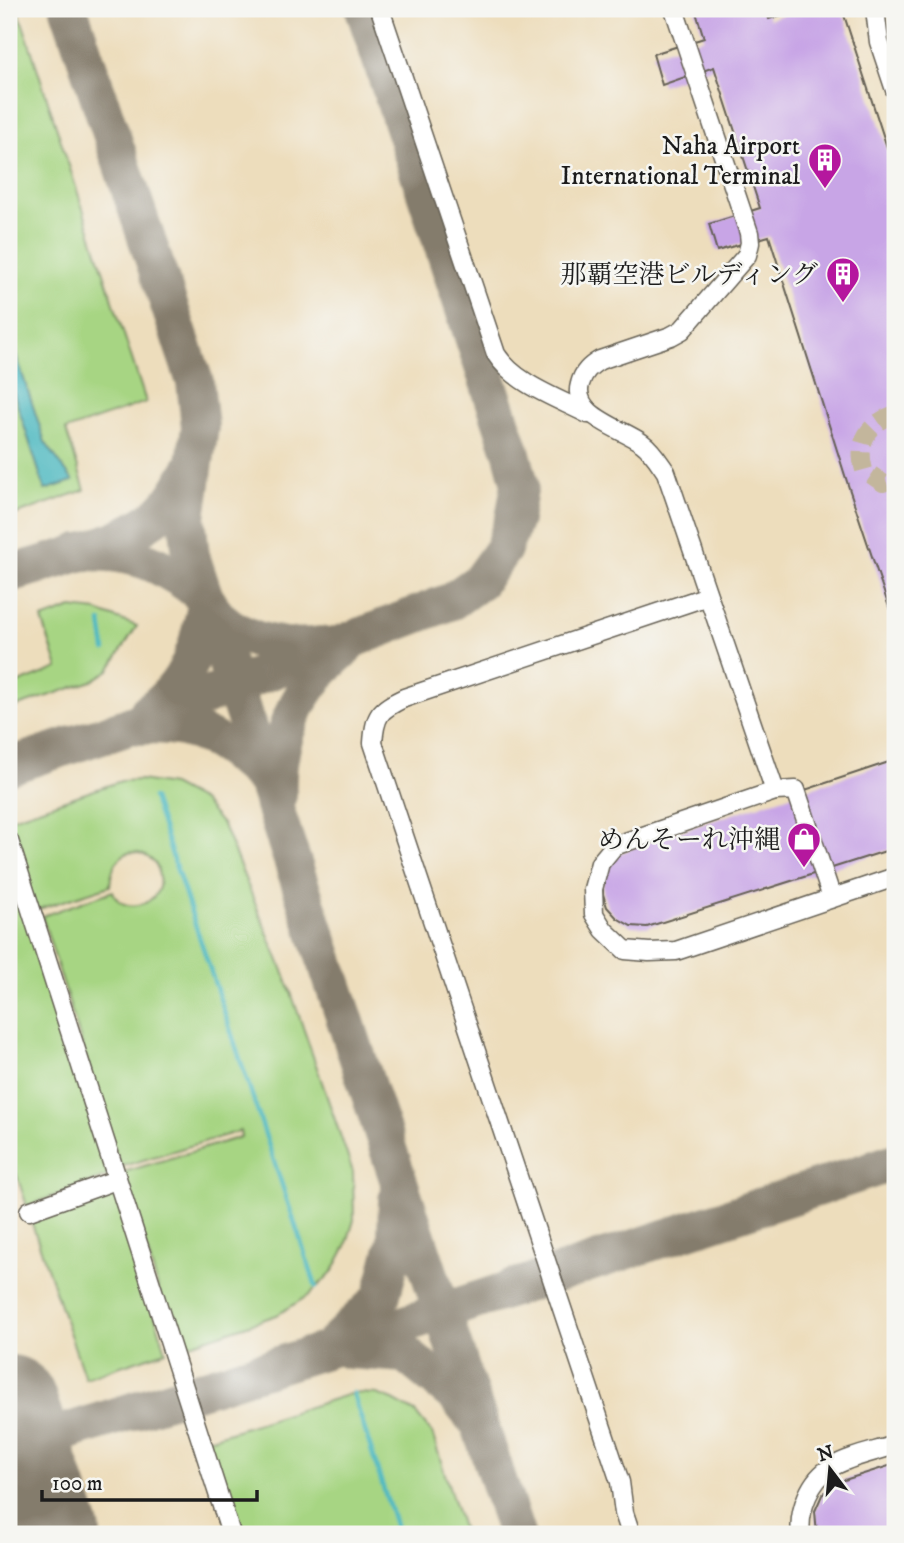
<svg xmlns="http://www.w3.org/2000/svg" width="904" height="1543" font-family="'IM FELL DW Pica','Noto Serif JP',serif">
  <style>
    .green { fill: #a7d583; stroke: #627850; stroke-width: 2 }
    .water { fill: #48b7bf; stroke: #326a6e; stroke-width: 2 }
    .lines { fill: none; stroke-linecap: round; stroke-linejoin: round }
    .stream { stroke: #48b7bf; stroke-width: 4.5 }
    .taxiway { stroke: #847c6c; stroke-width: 38 }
    .runway { stroke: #847c6c; stroke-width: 96 }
    .building { fill: #c8a5e6 }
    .minor-tunnel { stroke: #c3b69c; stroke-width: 18; stroke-dasharray: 18 9; stroke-linecap: butt }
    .minor-casing { stroke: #656054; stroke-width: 21 }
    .minor { stroke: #fff; stroke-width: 18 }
    .labels { text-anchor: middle; stroke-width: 5; stroke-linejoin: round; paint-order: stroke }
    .poi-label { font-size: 26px; fill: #1c1c1c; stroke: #f6f6f2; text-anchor: end }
  </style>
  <rect width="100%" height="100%" fill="#f6f6f2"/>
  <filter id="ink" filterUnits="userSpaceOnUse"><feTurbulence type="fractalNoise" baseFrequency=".0143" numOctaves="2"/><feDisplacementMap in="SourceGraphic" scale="14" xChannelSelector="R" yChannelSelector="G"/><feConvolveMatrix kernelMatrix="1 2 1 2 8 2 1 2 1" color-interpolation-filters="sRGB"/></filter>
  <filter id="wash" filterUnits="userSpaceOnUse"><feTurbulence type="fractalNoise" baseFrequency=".00686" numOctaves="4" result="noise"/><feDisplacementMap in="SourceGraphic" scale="28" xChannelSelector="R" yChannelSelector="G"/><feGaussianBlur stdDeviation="1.57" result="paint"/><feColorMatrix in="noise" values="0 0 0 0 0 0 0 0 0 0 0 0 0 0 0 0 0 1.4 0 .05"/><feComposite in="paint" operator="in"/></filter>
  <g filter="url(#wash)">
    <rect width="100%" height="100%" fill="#edddbc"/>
    <g class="green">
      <path d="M9 9H18L146 402 66 430 85 490 9 517Z"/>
      <path d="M72 608 97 611 137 626 109 670 92 681 9 709V687L58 668 42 619Z"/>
      <path d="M140 780 172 785 202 801 223 825 286 978 353 1172 354 1220 346 1246 333 1271 309 1295 277 1315 176 1349 124 1172 241 1137 240 1131 120 1167 42 916 113 891C121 918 165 904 159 877 158 868 157 863 149 858 125 842 111 863 110 886L39 909 34 906 9 827V819L121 781Z"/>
      <path d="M9 854 108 1176 27 1206 9 1152Z"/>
      <path d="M115 1190 166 1351 85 1378 29 1215Z"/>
      <path d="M353 1393 377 1394 393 1400 415 1412 432 1433 464 1534H238L205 1440Z"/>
    </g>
    <path class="water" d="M9 334 45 442 73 481 45 490 9 379Z"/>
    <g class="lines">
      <g class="stream">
        <path d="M101 622 105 650"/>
        <path d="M153 798 316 1287"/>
        <path d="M353 1393 398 1534"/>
      </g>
      <g class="taxiway">
        <path d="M69 9 195 382 200 427 187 517 191 556 516 1534"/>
        <path d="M79 552C111 552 139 554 167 571 180 578 196 589 206 600 211 605 213 613 219 618 245 642 285 650 320 645"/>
        <path d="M9 574C55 560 135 542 167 506 177 495 184 481 191 469"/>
        <path d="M148 712C190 683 197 648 207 601"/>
        <path d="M141 726C197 721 227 744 266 781"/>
        <path d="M9 766 126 727 452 601 480 581 503 549 514 519 520 484 512 454 364 9"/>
        <path d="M278 795C275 736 299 686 344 649"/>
        <path d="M335 1342 381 1298 396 1241 397 1200"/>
        <path d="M348 1350 405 1354 455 1395 473 1417"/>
        <path d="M9 1450 329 1349 895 1162"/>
      </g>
      <path class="runway" d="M9 1403 53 1534"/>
    </g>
    <g id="blocks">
      <g class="building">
        <path d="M695 9H766L769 19 801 9H842L895 172V625L849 488 769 236 717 251 711 231 709 224 760 208 714 67 662 85 653 54 704 38Z"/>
        <path d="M895 760V848L647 927 631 926 617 918 607 907 603 894V881L607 868 619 854 640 845Z"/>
        <path d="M895 1464V1534H817L815 1511 822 1495 835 1483Z"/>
      </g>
    </g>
  </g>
  <g filter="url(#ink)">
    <use href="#blocks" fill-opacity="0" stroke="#656054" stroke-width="2"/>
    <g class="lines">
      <path class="minor-tunnel" d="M895 414C868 424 856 442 864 470L883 483 895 479"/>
      <g class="minor-casing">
        <g id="minor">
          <path d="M380 9 496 354C515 384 557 398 588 414"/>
          <path d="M674 9 749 233 750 243 747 255 682 330 671 336 600 360C590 366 583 372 580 384 571 415 621 428 642 443 652 450 659 462 666 472L775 791 614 846 600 863 593 889 594 914 604 930 625 950 649 952 676 951 895 877"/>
          <path d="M875 9 879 42 895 90"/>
          <path d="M775 791 796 790 832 898"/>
          <path d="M9 841 231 1534"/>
          <path d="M29 1211 116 1180"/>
          <path d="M631 1534 624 1513 620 1482 373 743C375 715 379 710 404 698L708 596"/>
          <path d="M801 1534C798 1511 810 1479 832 1467 850 1456 875 1452 895 1445"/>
        </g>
      </g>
      <use href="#minor" class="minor"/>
    </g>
  </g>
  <defs>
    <g id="building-pin" transform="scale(1.75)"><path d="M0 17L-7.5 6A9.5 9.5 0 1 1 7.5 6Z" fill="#b5179e" stroke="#f6f6f2"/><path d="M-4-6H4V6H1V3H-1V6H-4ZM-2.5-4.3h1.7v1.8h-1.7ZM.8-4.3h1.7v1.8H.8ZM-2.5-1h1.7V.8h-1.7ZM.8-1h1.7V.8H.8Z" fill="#fff"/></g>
    <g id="shop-pin" transform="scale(1.75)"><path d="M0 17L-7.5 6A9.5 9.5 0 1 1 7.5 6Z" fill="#b5179e" stroke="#f6f6f2"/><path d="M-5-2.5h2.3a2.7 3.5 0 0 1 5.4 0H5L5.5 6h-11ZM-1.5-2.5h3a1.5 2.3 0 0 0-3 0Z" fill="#fff"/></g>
  </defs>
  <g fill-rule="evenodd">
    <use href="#building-pin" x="825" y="160"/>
    <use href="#building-pin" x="843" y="274"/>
    <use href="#shop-pin" x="804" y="839"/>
  </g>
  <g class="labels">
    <g class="poi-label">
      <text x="800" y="154">Naha Airport<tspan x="800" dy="30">International Terminal</tspan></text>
      <text x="818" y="283">那覇空港ビルディング</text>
      <text x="780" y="848">めんそーれ沖縄</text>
    </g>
  </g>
  <rect width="904" height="1543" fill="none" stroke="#f6f6f2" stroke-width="35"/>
  <g transform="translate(830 1469) rotate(344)" stroke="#f6f6f2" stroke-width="5" paint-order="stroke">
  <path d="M0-5L12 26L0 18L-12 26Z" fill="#1c1c1c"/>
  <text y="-10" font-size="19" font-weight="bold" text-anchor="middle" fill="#1c1c1c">N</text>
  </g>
  <path d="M42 1490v10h215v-10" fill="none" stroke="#1c1c1c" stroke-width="3.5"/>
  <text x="52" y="1490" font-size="21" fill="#1c1c1c" stroke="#f6f6f2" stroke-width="5" paint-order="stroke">100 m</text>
</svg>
